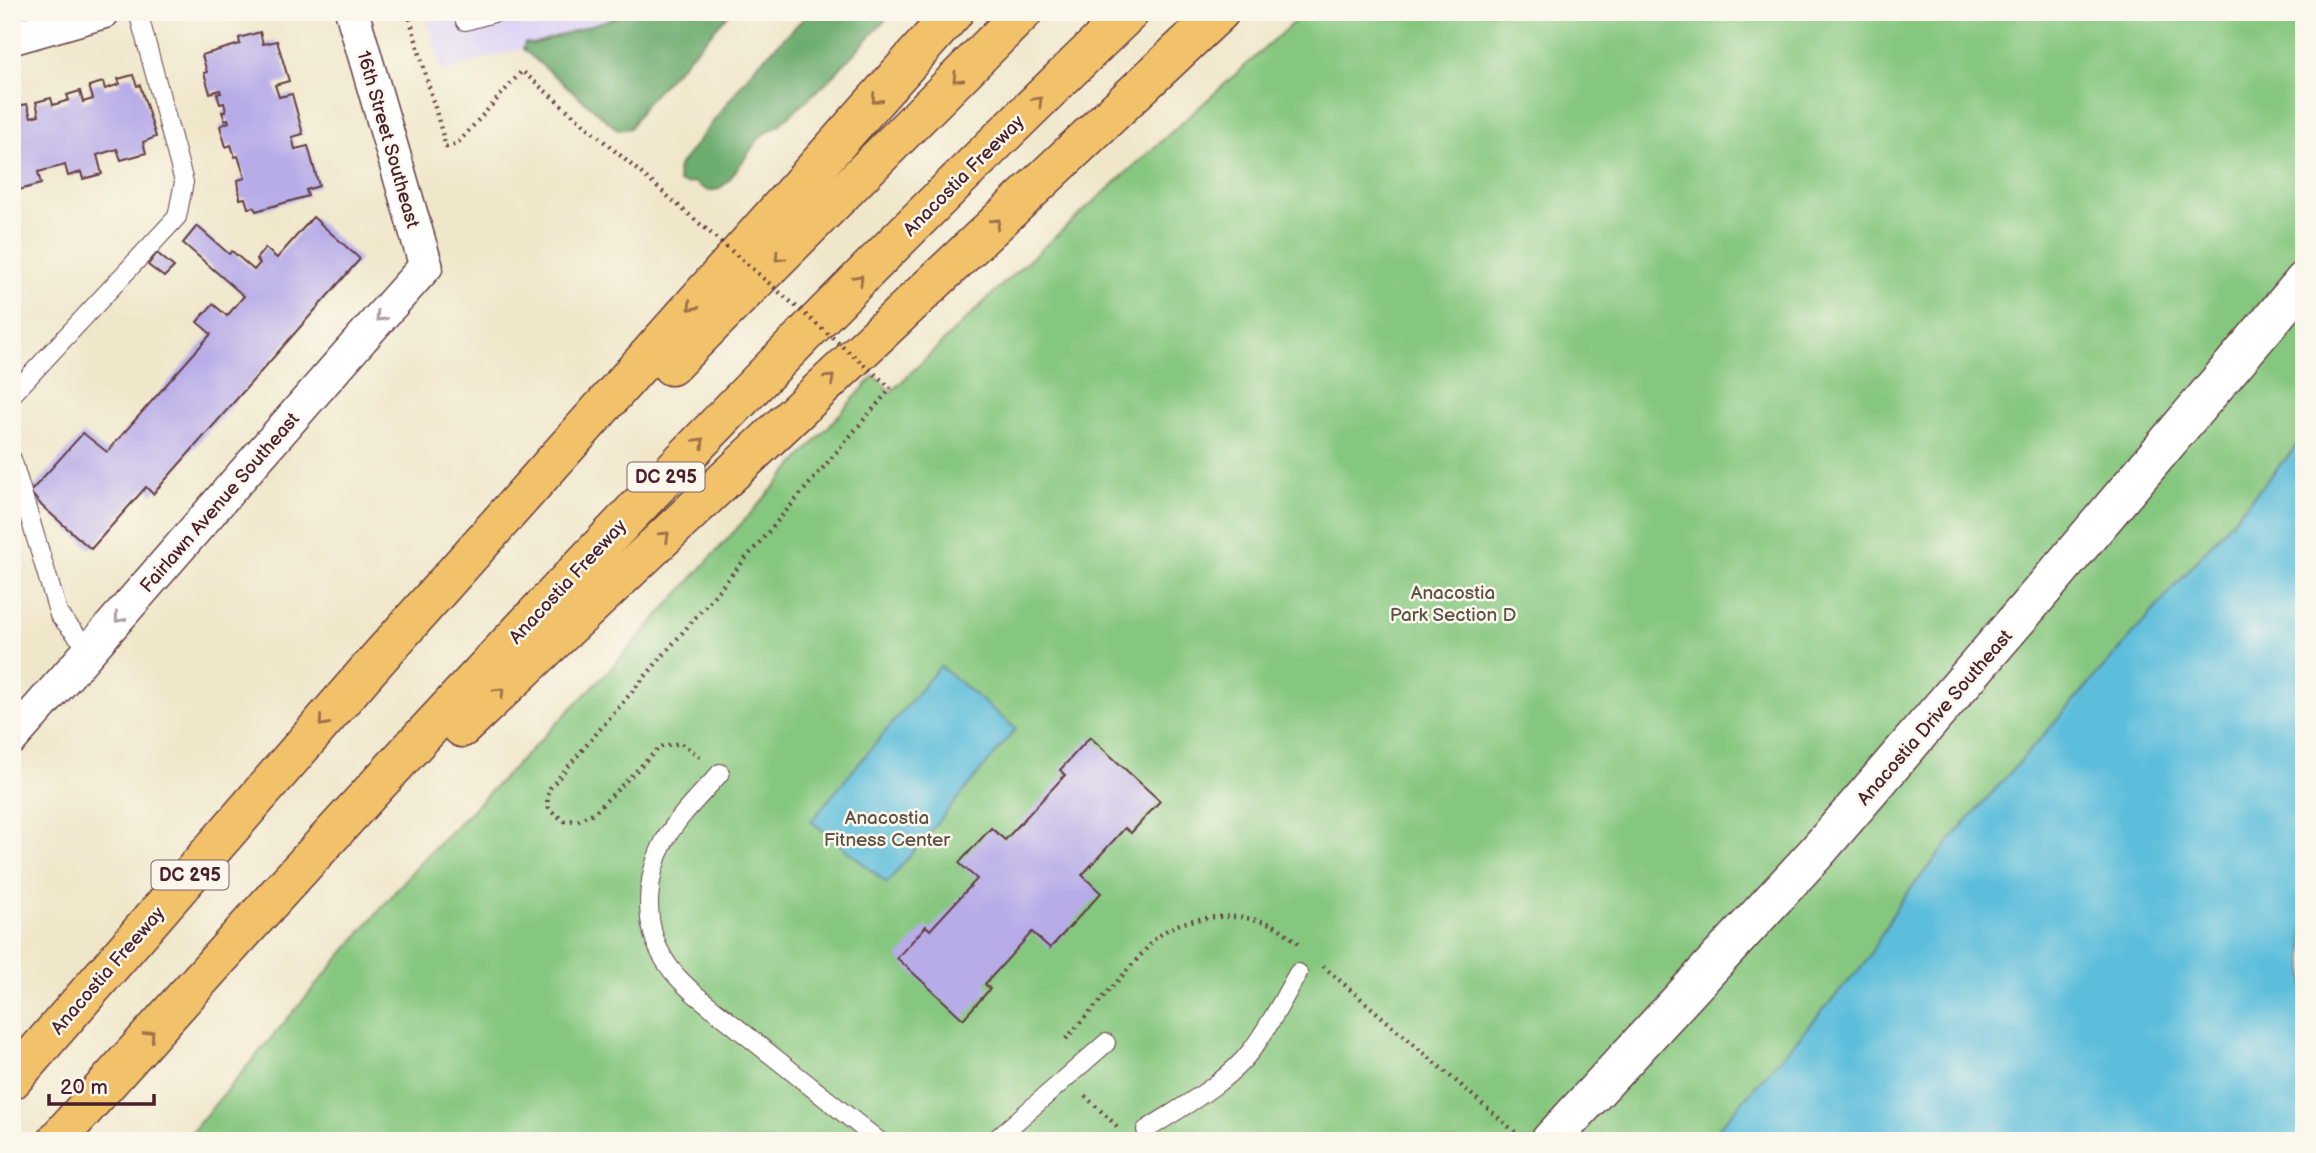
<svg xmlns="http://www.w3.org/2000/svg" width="2316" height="1153" font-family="'Balsamiq Sans',sans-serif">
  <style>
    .built { fill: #ded5f5 }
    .green { fill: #86c77f; stroke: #687355; stroke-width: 2 }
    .forest { fill: #6cac6e; stroke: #5b664c; stroke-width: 2 }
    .water { fill: #5dbedb; stroke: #546e83; stroke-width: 2 }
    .building { fill: #b7abe8 }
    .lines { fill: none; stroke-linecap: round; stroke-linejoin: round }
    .service-casing { stroke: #633d43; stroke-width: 20 }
    .minor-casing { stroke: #633d43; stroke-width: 36 }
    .tertiary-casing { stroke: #633d43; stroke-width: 41 }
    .motorway-casing { stroke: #633d43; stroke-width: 41 }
    .path { stroke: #633d43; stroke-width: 4.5; stroke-dasharray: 2 5; stroke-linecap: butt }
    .service { stroke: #fff; stroke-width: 18 }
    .minor { stroke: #fff; stroke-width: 33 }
    .tertiary { stroke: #fff; stroke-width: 38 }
    .motorway { stroke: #f2c26a; stroke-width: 38 }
    .path-bridge { stroke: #633d43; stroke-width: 4.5; stroke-dasharray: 2 5; stroke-linecap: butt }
    .oneway { stroke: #9e704a }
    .oneway2 { stroke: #ae9aa0 }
    .labels { text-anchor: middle; stroke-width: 5; stroke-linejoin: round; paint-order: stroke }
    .shield { fill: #fbf7ec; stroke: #7f6065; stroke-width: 2 }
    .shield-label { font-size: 18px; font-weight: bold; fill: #4a1f2b }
    .street-label { font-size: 19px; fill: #4a1f2b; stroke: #fbf7ec }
    .park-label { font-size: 19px; fill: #5c5144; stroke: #fbf7ec }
  </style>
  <rect width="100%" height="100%" fill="#fbf7ec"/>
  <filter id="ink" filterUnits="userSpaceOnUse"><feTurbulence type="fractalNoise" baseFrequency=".0143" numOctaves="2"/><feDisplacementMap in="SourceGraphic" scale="14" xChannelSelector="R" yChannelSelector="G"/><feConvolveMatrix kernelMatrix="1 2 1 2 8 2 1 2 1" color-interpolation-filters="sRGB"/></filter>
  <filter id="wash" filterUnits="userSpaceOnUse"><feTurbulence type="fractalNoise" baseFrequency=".00686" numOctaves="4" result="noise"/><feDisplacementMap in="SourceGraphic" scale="28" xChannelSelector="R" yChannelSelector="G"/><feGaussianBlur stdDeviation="1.57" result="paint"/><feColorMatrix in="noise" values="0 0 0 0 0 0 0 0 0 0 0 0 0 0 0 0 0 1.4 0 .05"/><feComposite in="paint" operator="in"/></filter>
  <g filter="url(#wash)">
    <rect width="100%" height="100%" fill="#f0e7cb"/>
    <path class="built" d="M425 12H678L593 106 520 49 442 71Z"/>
    <path class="green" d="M1305 12H2304V438L2122 647 1960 829 1900 902 1865 963 1707 1141H184L417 866 616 663 874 376 891 392 1007 280Z"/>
    <g class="forest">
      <path d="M632 12H731L645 104 630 128 618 130 523 49 525 43 533 44Z"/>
      <path d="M810 12H893L829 80 779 125 760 137 729 180 719 189 708 191 694 182 687 184 679 182 677 169 685 158 755 67Z"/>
    </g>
    <g class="water">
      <path d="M2304 438V1141H1707L1865 963 1900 902 1960 829 2122 647Z"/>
      <path d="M940 666 1016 729 887 883 811 821Z"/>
    </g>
    <g id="blocks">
      <g class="building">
        <path d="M260 32 263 44 277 41 289 81 275 85 279 97 292 94 303 134 292 137 295 149 308 146 319 186 306 190 308 196 256 211 254 207 248 208 245 198 240 199 238 180 245 178 238 156 235 157 231 145 226 147 220 126 229 122 228 119 225 120 222 112 226 111 224 103 220 104 217 94 221 93 220 90 210 93 204 73 207 72 202 55 240 44 239 38Z"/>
        <path d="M133 75 137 86 140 85 156 137 143 142 146 153 121 160 117 149 97 155 102 174 83 179 81 172 68 176 65 165 38 172 41 184 15 191 12 182V115H14L12 108 27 104 31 117 39 115 36 102 51 98 53 105 69 100 67 95 80 91 83 102 93 99 89 86 103 82 105 89 120 84 118 79Z"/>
        <path d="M313 217 360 259 153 494 146 487 91 549 42 506 30 492 83 433 107 452 211 334 197 322 213 304 227 316 244 296 183 243 197 226 229 254 232 251 254 270 260 263 256 259 265 248 277 258Z"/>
        <path d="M157 253 174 267 164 277 148 265Z"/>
        <path d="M1090 737 1160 801 1131 833 1125 828 1082 875 1101 893 1050 948 1032 932 985 984 990 989 963 1019 897 958 926 926 930 930 977 879 959 863 991 828 1005 840 1065 775 1060 770Z"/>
      </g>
    </g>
  </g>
  <g filter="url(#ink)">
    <use href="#blocks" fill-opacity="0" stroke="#633d43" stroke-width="2"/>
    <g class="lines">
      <g class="service-casing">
        <g id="service">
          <path d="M462 12 465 21 497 12"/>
          <path d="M12 395 177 217 184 182 138 12"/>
          <path d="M12 459 59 615 90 650"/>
          <path d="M720 773C702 794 679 815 665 840 646 875 642 923 664 959 672 973 684 984 696 995L879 1141"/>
          <path d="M1146 1130C1181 1107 1224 1085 1250 1052 1269 1028 1283 999 1298 973"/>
          <path d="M994 1141 1106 1043"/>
        </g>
      </g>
      <g class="minor-casing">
        <g id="minor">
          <path d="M12 38 103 12"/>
          <path d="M12 738C152 582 286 422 426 266L352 12"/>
        </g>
      </g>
      <g class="tertiary-casing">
        <path id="tertiary" d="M1550 1141 1816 853 2046 586 2304 281"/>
      </g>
      <g class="motorway-casing">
        <g id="motorway">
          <path d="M671 366 1023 12"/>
          <path d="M462 728 1220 12"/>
          <path d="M12 1080 368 670 954 12"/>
          <path d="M56 1141C401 752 755 372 1130 12"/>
        </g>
      </g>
      <g class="path">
        <path d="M700 757 681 743 660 747 595 812 579 820 565 821C548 810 544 808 550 788L891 388"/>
        <path d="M1323 966 1515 1132"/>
        <path d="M1066 1039 1155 939C1160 935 1166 930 1173 927 1201 914 1247 913 1275 926 1284 931 1293 939 1301 946"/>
        <path d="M1085 1096 1119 1128"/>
      </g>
      <use href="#service" class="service"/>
      <use href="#minor" class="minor"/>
      <use href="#tertiary" class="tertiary"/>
      <use href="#motorway" class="motorway"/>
      <path class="path-bridge" d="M408 12 446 147 457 144 522 71 891 388"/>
    </g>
    <defs><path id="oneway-chevron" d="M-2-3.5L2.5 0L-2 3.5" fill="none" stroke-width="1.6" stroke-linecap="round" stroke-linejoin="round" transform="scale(1.75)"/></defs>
    <g class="oneway">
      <use href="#oneway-chevron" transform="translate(957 78) rotate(135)"/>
      <use href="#oneway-chevron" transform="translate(876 99) rotate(132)"/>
      <use href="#oneway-chevron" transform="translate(1038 101) rotate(-45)"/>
      <use href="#oneway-chevron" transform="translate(996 223) rotate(-43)"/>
      <use href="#oneway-chevron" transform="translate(779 257) rotate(135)"/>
      <use href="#oneway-chevron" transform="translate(859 279) rotate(-46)"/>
      <use href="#oneway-chevron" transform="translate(692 306) rotate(132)"/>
      <use href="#oneway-chevron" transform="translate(830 379) rotate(-43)"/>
      <use href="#oneway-chevron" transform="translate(700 442) rotate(-46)"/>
      <use href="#oneway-chevron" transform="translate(665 536) rotate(-43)"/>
      <use href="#oneway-chevron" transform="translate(500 692) rotate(-43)"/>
      <use href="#oneway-chevron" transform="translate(323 722) rotate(131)"/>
      <use href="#oneway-chevron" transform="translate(150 1035) rotate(-48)"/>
    </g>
    <g class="oneway2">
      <use href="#oneway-chevron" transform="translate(380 317) rotate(132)"/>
      <use href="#oneway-chevron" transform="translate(119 618) rotate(131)"/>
    </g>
  </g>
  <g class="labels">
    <g class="shield">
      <rect x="627.5" y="462.5" width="77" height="29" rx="5"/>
      <rect x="151.5" y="860.5" width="77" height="29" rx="5"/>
    </g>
    <g class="shield-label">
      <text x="666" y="483">DC 295</text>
      <text x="190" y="881">DC 295</text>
    </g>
    <g class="street-label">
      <text transform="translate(389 139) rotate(74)" y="7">16th Street Southeast</text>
      <text transform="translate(963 175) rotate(-45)" y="7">Anacostia Freeway</text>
      <text transform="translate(219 502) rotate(-49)" y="7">Fairlawn Avenue Southeast</text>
      <text transform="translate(567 581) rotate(-47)" y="7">Anacostia Freeway</text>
      <text transform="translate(1934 717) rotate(-49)" y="7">Anacostia Drive Southeast</text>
      <text transform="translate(107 970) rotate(-49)" y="7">Anacostia Freeway</text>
    </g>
    <g class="park-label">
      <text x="1453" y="599">Anacostia<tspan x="1453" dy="22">Park Section D</tspan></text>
      <text x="887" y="824">Anacostia<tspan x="887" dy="22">Fitness Center</tspan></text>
    </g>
  </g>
  <rect width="2316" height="1153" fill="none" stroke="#fbf7ec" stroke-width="42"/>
  <path d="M49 1094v10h105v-10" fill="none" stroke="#4a1f2b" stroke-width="3.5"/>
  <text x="60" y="1094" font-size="21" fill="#4a1f2b" stroke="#fbf7ec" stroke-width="5" paint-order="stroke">20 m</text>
</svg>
